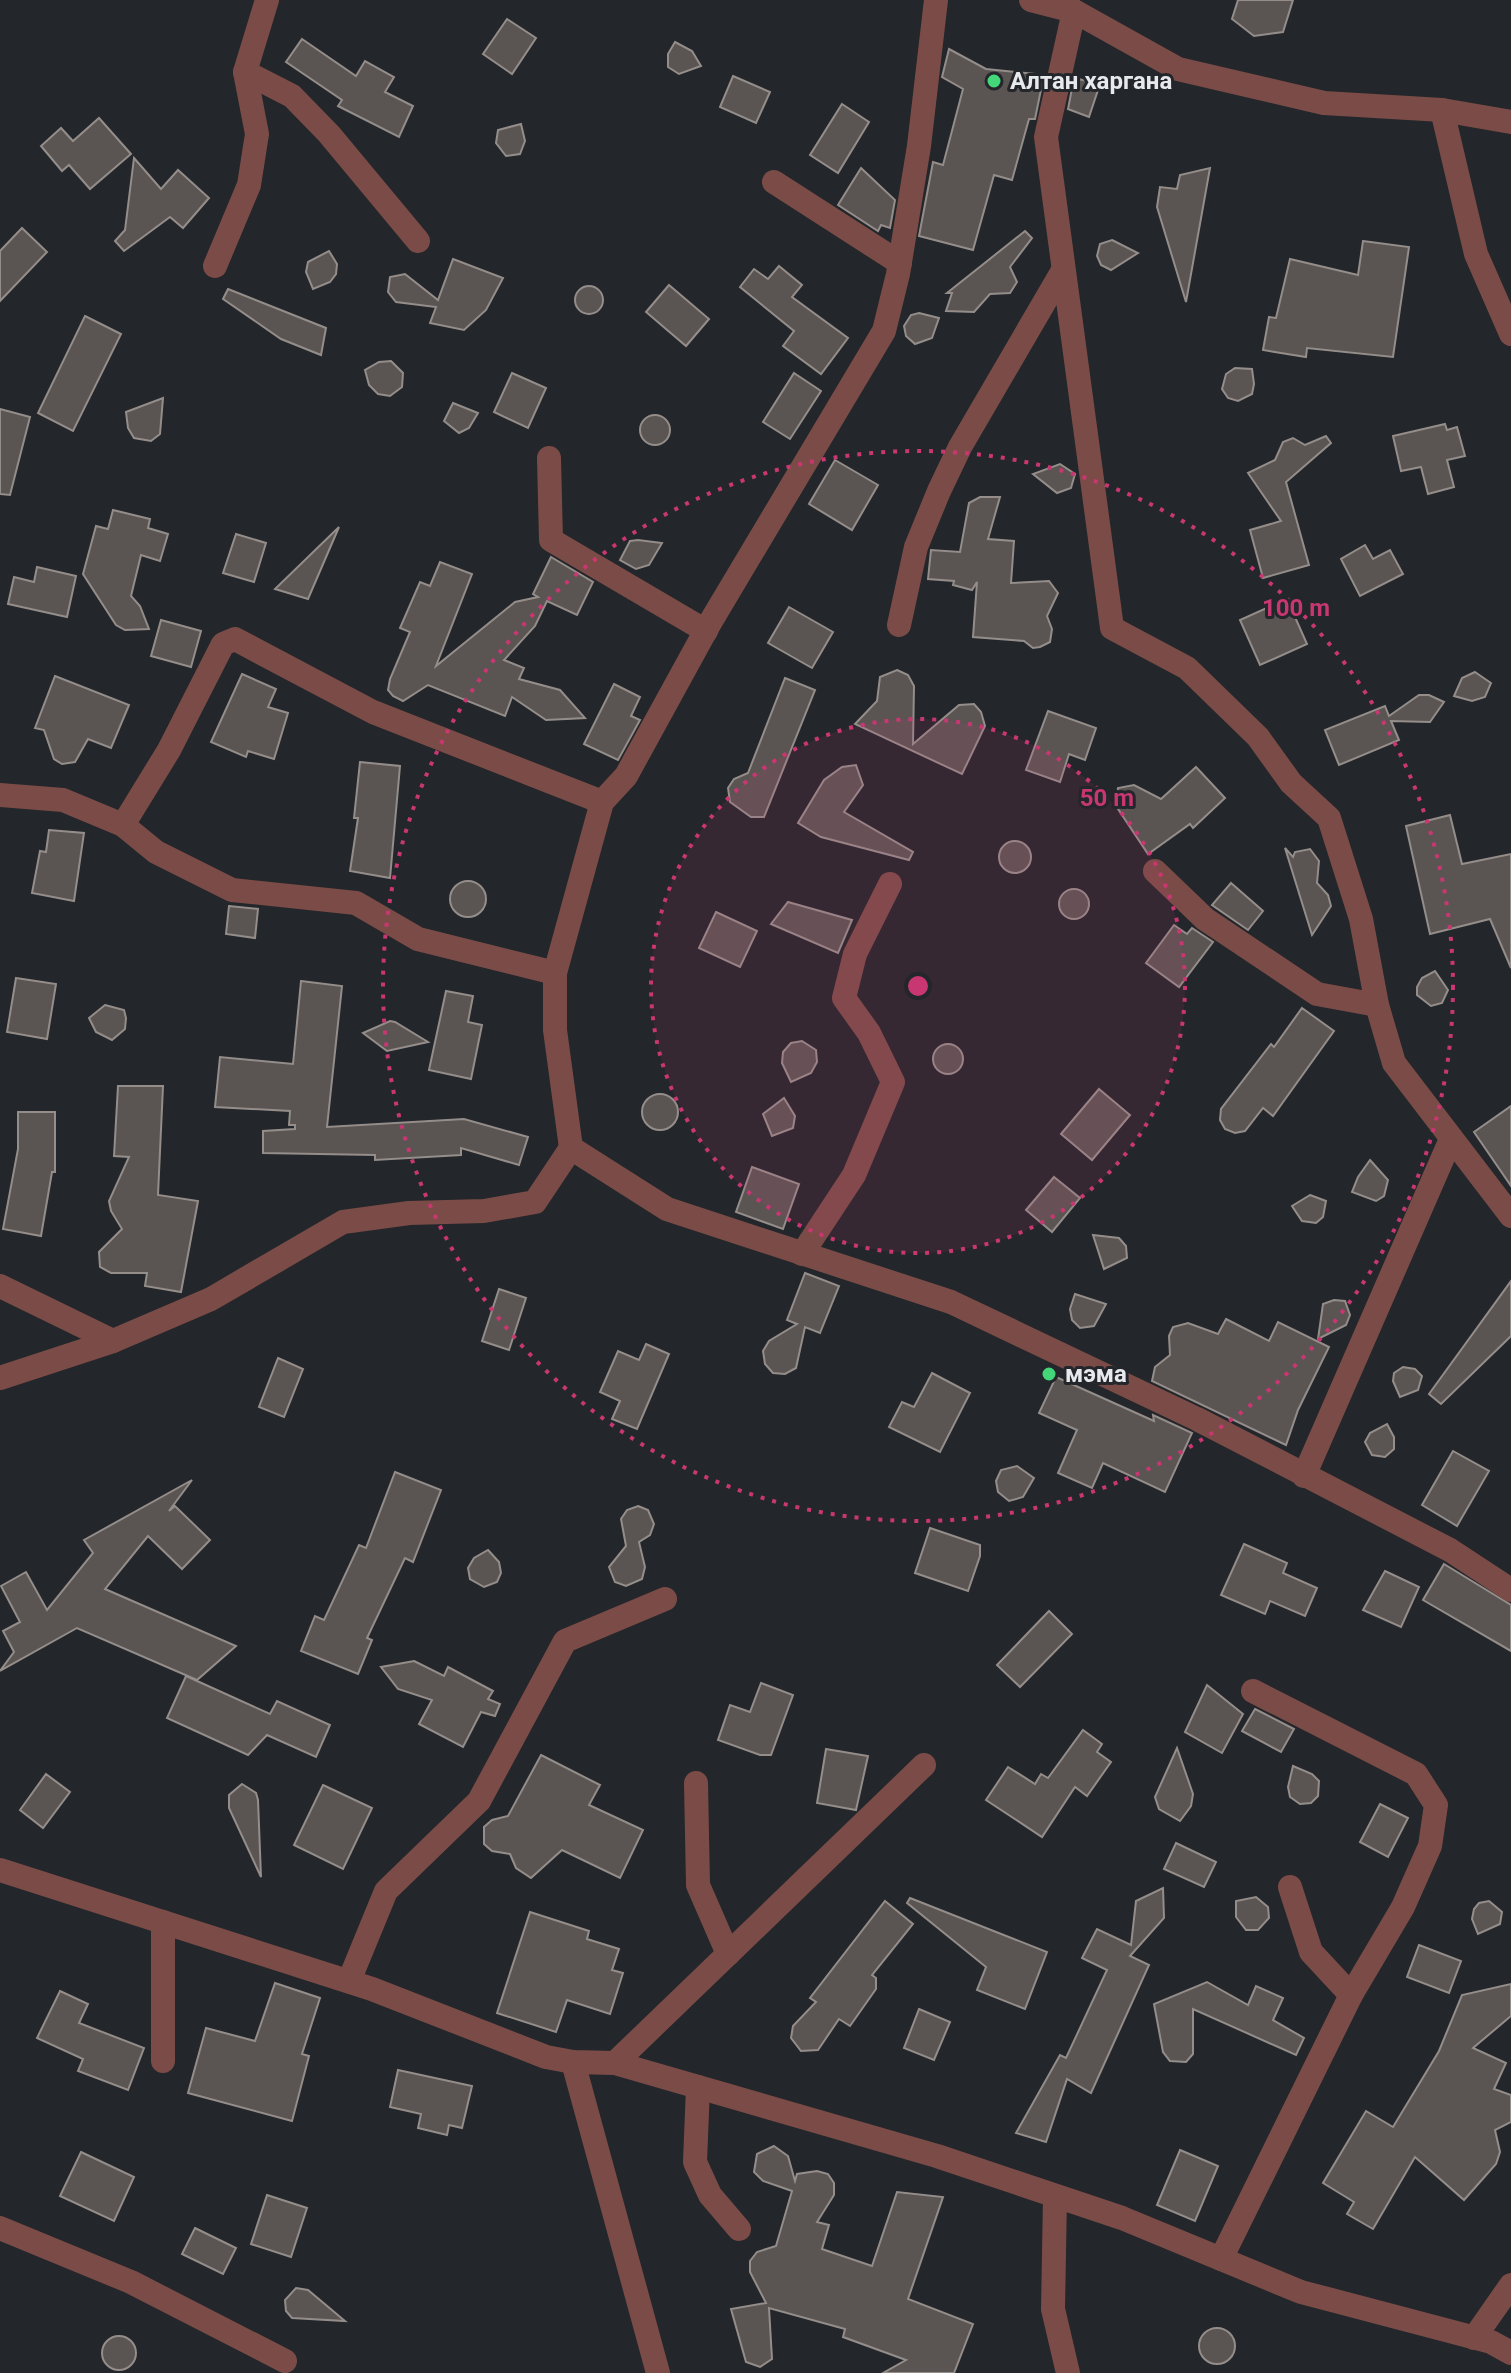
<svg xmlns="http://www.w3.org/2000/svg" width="1511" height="2373" font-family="Roboto,sans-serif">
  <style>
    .building { fill: #5a5552; stroke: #948d8a; stroke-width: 2 }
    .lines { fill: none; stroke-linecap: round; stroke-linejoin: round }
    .minor { stroke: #7b4c47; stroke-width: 24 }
    .ring { fill: none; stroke: #c83771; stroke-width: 4; stroke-dasharray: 4 8 }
    .poi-dot { fill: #44d77a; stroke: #23262a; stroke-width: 3 }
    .labels { text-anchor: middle; stroke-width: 6; stroke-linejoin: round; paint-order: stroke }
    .poi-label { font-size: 24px; font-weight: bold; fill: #e7e9ec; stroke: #23262a; text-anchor: start }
    .centre { fill: #c83771; stroke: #23262a; stroke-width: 4 }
    .ring-label { font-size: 24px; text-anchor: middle; font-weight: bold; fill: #c83771; stroke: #23262a; stroke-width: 6; stroke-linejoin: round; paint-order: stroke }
  </style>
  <rect width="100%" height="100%" fill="#23262a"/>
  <g class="building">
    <path d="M1238 0H1293L1283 32 1254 36 1232 19Z"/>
    <path d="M507 19 536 38 512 74 483 54Z"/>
    <path d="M302 39 356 76 365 61 394 77 385 92 413 106 399 137 338 106 342 100 286 62Z"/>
    <path d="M675 42 692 51 701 66 679 74 668 67V54Z"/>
    <path d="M949 49 986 69 1044 75 1035 119H1029L1012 180 994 175 973 250 919 236 933 162 943 165 963 89 942 77Z"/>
    <path d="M733 76 770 92 756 123 720 107Z"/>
    <path d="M1074 78 1100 84 1089 117 1068 109Z"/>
    <path d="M842 104 869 122 838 173 810 155Z"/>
    <path d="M99 118 131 154 90 189 69 165 62 171 41 146 61 128 73 141Z"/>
    <path d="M521 124 525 141 520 154 506 156 496 143 498 130Z"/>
    <path d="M134 158 161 189 178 170 209 198 183 228 170 217 124 251 115 241 125 230Z"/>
    <path d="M861 168 895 200 890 228 881 225 878 231 838 205Z"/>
    <path d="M1210 168 1186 302 1157 207 1160 187 1177 189 1180 175Z"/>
    <path d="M22 228 47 252 0 301V251Z"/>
    <path d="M1025 231 1032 238 1010 267 1017 282 1010 293 990 294 974 312 946 311 952 293H947Z"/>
    <path d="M1112 240 1138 253 1111 270 1101 265 1097 256 1100 244Z"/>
    <path d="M1363 241 1409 247 1393 357 1307 348 1306 357 1263 350 1269 317 1276 318 1290 259 1358 275Z"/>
    <path d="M329 251 337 264 336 274 330 282 313 289 306 272 308 262Z"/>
    <path d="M453 259 503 278 486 310 464 330 430 323 436 307 396 302 388 292 390 277 405 274 438 300Z"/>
    <path d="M779 266 802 285 792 297 848 338 821 374 783 346 794 331 740 287 754 269 768 279Z"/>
    <path d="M669 285 709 319 686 346 646 312Z"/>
    <circle cx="589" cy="300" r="14"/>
    <path d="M228 289 326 328 321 355 281 339 223 299Z"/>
    <path d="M919 313 939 318 932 338 915 344 906 336 904 326 911 315Z"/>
    <path d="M85 316 121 334 73 431 38 413Z"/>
    <path d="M391 361 403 373 402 387 390 396 378 394 369 385 365 370 379 362Z"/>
    <path d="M1235 368 1252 369 1254 384 1252 394 1238 401 1228 398 1222 389 1226 374Z"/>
    <path d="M512 373 546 388 528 428 494 412Z"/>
    <path d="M794 373 821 391 790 439 763 422Z"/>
    <path d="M163 398 160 434 151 441 134 438 128 428 126 412Z"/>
    <path d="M453 403 478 413 469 428 459 433 444 421Z"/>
    <path d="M0 409 30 417 10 495 0 494Z"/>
    <circle cx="655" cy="430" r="15"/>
    <path d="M1445 424 1447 430 1457 427 1465 456 1447 460 1454 487 1428 494 1421 467 1401 471 1393 436Z"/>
    <path d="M1326 436 1331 443 1286 482 1309 565 1263 578 1250 530 1281 521 1248 473 1275 460 1283 442 1293 438 1305 445Z"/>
    <path d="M835 460 878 485 852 530 809 504Z"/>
    <path d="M1060 464 1075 474 1071 488 1057 493 1033 474Z"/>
    <path d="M1000 497 988 539 1014 541 1011 583 1049 581 1058 593 1047 616 1052 629 1050 642 1040 647 1033 648 1024 641 973 637 977 582 972 590 953 585 954 581 928 579 931 550 960 552 969 503 980 497Z"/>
    <path d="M113 510 150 519 148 528 168 534 160 561 141 555 131 596 140 606 149 629 125 630 116 625 83 574 96 526 108 529Z"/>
    <path d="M339 527 308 599 275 589Z"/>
    <path d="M236 534 266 543 254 582 223 573Z"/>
    <path d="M630 541 638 540 662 543 649 565 636 569 620 560Z"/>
    <path d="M1365 545 1373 559 1390 550 1403 574 1360 596 1341 559Z"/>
    <path d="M551 557 593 582 577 615 547 601 535 626 504 660 524 668 519 679 560 690 585 718 546 720 512 697 505 716 428 685 403 701 393 696 388 690 390 679 410 632 400 628 420 582 430 586 440 562 472 574 436 666 515 602 538 597 533 594Z"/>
    <path d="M37 567 76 576 67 617 8 604 14 577 34 582Z"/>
    <path d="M1287 599 1307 644 1260 665 1240 620Z"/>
    <path d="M789 607 833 632 812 668 768 643Z"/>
    <path d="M161 620 201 631 191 667 151 656Z"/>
    <path d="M897 670 908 675 914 686 913 744 959 705 974 704 981 712 985 726 962 774 855 724 877 701 880 677Z"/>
    <path d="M1475 672 1491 683 1485 697 1472 701 1454 696 1462 678Z"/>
    <path d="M242 674 276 689 268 707 288 713 274 759 248 751 246 757 211 742Z"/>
    <path d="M55 676 129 705 111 748 88 739 75 762 62 764 54 759 44 730 35 728Z"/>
    <path d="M785 678 815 690 764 817H751L730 802 728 788 734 779 748 773Z"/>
    <path d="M614 684 640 697 631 716 640 720 618 760 584 744Z"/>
    <path d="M1419 695H1429L1444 702 1430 722 1391 721 1399 740 1339 765 1325 730 1385 706 1389 716Z"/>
    <path d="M1048 711 1096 728 1085 760 1069 754 1060 782 1026 770Z"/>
    <path d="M360 762 400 766 390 878 350 871 358 818H354Z"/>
    <path d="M856 765 863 785 844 812 913 852 909 860 821 837 798 823 824 780 842 767Z"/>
    <path d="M1196 767 1225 798 1193 828 1190 824 1148 854 1116 806 1118 788 1134 785 1161 799Z"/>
    <path d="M1450 815 1462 864 1511 854V968L1490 919 1430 934 1406 826Z"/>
    <path d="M49 830 84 833 74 901 32 893 40 851 46 852Z"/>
    <circle cx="1015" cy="857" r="16"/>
    <path d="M1285 848 1293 857 1295 852 1310 849 1319 861 1317 883 1328 895 1331 906 1312 935Z"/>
    <circle cx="468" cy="899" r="18"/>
    <path d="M1231 883 1263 911 1248 930 1212 905Z"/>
    <circle cx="1074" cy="904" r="15"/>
    <path d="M788 902 852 920 838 953 771 924Z"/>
    <path d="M229 906 258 909 255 938 226 934Z"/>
    <path d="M716 912 757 931 740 967 699 948Z"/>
    <path d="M1174 925 1187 934 1192 928 1213 942 1179 987 1146 963Z"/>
    <path d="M1435 971 1448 990 1442 1003 1431 1006 1417 995V987L1422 978Z"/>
    <path d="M16 978 56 984 47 1039 7 1032Z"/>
    <path d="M301 981 342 986 327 1127 464 1119 528 1137 519 1165 461 1148V1155L375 1160V1155L263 1153V1131L295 1129V1125H289L290 1111 215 1107 220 1057 293 1064Z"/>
    <path d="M446 991 473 996 468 1022 482 1025 471 1079 429 1070Z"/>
    <path d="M105 1005 124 1010 126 1018 125 1029 112 1040 96 1032 89 1018Z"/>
    <path d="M1302 1008 1334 1031 1273 1116 1263 1108 1245 1131 1235 1133 1225 1129 1220 1120 1221 1109 1271 1044 1274 1047Z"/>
    <path d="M390 1021 395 1022 428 1042 387 1051 363 1033Z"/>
    <path d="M802 1041 816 1050 817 1062 811 1073 791 1082 782 1063 783 1052 791 1043Z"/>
    <circle cx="948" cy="1059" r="15"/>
    <path d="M118 1086H163L158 1195 198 1201 181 1292 145 1286 147 1273H111L100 1267 99 1252 122 1229 111 1211 109 1201 129 1157 114 1156Z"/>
    <path d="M1099 1089 1130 1115 1092 1160 1061 1134Z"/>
    <circle cx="660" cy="1112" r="18"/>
    <path d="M784 1098 795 1116 793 1128 772 1136 763 1114Z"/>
    <path d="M1511 1106V1186L1474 1132Z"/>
    <path d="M18 1112H55V1172H52L41 1236 3 1229 18 1149Z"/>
    <path d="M1370 1160 1388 1180 1384 1196 1376 1201 1352 1192 1358 1177Z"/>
    <path d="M752 1167 799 1184 783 1229 736 1212Z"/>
    <path d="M1054 1177 1080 1198 1052 1232 1026 1210Z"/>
    <path d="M1310 1195 1326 1201 1323 1217 1316 1223 1302 1221 1292 1206Z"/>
    <path d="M1093 1235 1119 1238 1126 1246 1127 1258 1104 1269Z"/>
    <path d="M805 1273 839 1286 820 1333 805 1327 796 1368 785 1374 773 1373 765 1364 763 1351 769 1341 797 1324 787 1320Z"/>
    <path d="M1511 1281V1336L1441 1404 1429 1394Z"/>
    <path d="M499 1289 526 1298 509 1350 482 1341Z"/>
    <path d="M1075 1294 1106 1304 1094 1326 1080 1328 1072 1320 1070 1309Z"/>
    <path d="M1334 1300 1345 1301 1350 1315 1346 1325 1318 1339 1323 1304Z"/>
    <path d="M1226 1319 1269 1341 1278 1322 1329 1347 1298 1410 1286 1445 1152 1381 1155 1367 1170 1355 1169 1336 1173 1327 1188 1323 1218 1334Z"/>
    <path d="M646 1344 669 1354 637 1429 612 1419 620 1401 600 1392 618 1351 639 1360Z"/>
    <path d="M278 1358 303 1369 284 1417 259 1407Z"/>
    <path d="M1403 1367 1415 1369 1422 1376 1418 1390 1400 1397 1393 1381 1394 1373Z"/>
    <path d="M932 1373 970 1393 940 1452 889 1427 902 1402 914 1407Z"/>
    <path d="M1056 1377 1154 1421 1153 1415 1192 1433 1165 1492 1103 1463 1092 1488 1058 1473 1077 1430 1039 1413Z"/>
    <path d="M1387 1424 1394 1437V1449L1385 1457 1372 1455 1365 1442 1370 1433Z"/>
    <path d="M1453 1451 1489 1471 1457 1526 1422 1505Z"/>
    <path d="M1017 1466 1034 1478 1023 1497 1009 1501 998 1492 996 1481 1001 1470Z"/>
    <path d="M395 1472 441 1490 413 1562 405 1558 367 1638 372 1640 358 1674 301 1651 315 1616 324 1620 359 1545 366 1548Z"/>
    <path d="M192 1480 169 1511 175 1506 210 1540 182 1569 148 1536 105 1589 236 1646 197 1680 77 1628 0 1671 14 1652 3 1631 20 1622 1 1586 26 1572 47 1610 93 1553 84 1540Z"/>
    <path d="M638 1506 648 1510 654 1524 650 1535 639 1542 645 1567 642 1579 626 1586 615 1582 609 1567 626 1546 621 1519 627 1510Z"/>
    <path d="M930 1528 980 1545V1556L968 1591 915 1573Z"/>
    <path d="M1244 1544 1287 1563 1283 1573 1317 1588 1305 1616 1270 1601 1265 1614 1221 1595Z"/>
    <path d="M488 1550 499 1562 501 1573 497 1582 484 1587 470 1579 468 1568 474 1558Z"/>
    <path d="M1444 1564 1511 1605V1651L1423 1600Z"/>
    <path d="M1385 1571 1419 1587 1401 1627 1363 1610Z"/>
    <path d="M1049 1611 1072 1634 1020 1687 997 1665Z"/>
    <path d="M414 1661 444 1676 448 1667 493 1691 488 1699 500 1704 495 1716 481 1712 463 1747 419 1724 432 1700 398 1689 381 1667Z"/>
    <path d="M186 1676 270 1714 277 1701 330 1725 316 1757 267 1735 248 1755 167 1718Z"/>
    <path d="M761 1683 793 1695 771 1755H760L718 1740 730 1705 750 1712Z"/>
    <path d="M1207 1685 1243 1714 1222 1753 1185 1732Z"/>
    <path d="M1255 1709 1294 1729 1281 1752 1242 1731Z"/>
    <path d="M1083 1730 1102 1744 1097 1752 1111 1762 1087 1796 1075 1787 1042 1837 986 1800 1008 1767 1035 1784 1041 1774 1048 1778Z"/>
    <path d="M1177 1748 1193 1794 1191 1806 1180 1821 1159 1809 1155 1797Z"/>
    <path d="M826 1749 868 1756 856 1810 817 1803Z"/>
    <path d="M541 1755 600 1785 589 1805 643 1830 620 1878 562 1850 531 1878 516 1868 510 1854 492 1851 484 1844V1827L492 1820 508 1816Z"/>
    <path d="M1293 1766 1312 1774 1319 1781 1318 1796 1311 1803 1300 1804 1290 1797 1288 1787Z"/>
    <path d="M46 1774 70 1792 43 1828 20 1810Z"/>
    <path d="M242 1784 256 1793 258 1800 261 1877 229 1808V1795Z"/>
    <path d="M323 1785 372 1808 343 1869 294 1845Z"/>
    <path d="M1380 1804 1408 1818 1388 1857 1360 1842Z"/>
    <path d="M1176 1843 1216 1862 1204 1887 1164 1869Z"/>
    <path d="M1163 1888 1164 1918 1130 1956 1149 1965 1091 2093 1067 2079 1046 2142 1016 2133 1060 2055 1066 2058 1107 1970 1082 1958 1097 1929 1131 1945 1136 1901Z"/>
    <path d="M1256 1897 1268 1907 1269 1918 1258 1930H1246L1236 1917V1901Z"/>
    <path d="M910 1898 1047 1952 1025 2009 977 1990 986 1967 907 1903Z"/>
    <path d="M885 1901 913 1924 872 1975 876 1978V1989L850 2026 839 2019 818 2050 801 2051 791 2038 793 2026 816 2002 810 1998Z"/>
    <path d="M1489 1901 1502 1912 1500 1924 1478 1934 1472 1919 1474 1909 1479 1903Z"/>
    <path d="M530 1912 589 1931 587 1939 619 1949 612 1970 623 1973 610 2014 567 2000 556 2032 497 2013Z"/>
    <path d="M1419 1945 1461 1961 1449 1993 1407 1977Z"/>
    <path d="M1207 1982 1248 2005 1256 1986 1283 1998 1273 2020 1304 2038 1296 2055 1193 2009V2054L1186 2062 1170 2061 1163 2052 1154 2004Z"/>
    <path d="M275 1983 320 1998 302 2054 309 2056 292 2121 188 2093 206 2028 255 2041Z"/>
    <path d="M1511 1984V2016L1473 2048 1506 2063 1494 2089 1511 2095V2122L1495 2130 1500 2152 1496 2164 1464 2200 1415 2157 1373 2229 1347 2214 1354 2202 1323 2183 1366 2111 1393 2127 1439 2051 1462 1995Z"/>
    <path d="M60 1991 88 2004 79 2023 144 2048 128 2090 78 2071 83 2059 37 2038Z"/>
    <path d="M919 2009 950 2022 934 2060 904 2048Z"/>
    <path d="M398 2070 472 2086 462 2128 449 2125 447 2135 418 2128 421 2114 390 2107Z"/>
    <path d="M774 2146 788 2156 795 2181 797 2174 817 2171 828 2174 834 2183V2195L817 2222 829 2225 822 2249 872 2266 897 2192 943 2197 908 2299 973 2324 954 2373H883L906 2360 843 2337 845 2329 769 2308 772 2359 760 2367 746 2362 731 2309 766 2303 750 2272V2261L757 2252 776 2246 792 2191 763 2181 754 2172 757 2154Z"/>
    <path d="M1180 2150 1218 2166 1195 2221 1157 2205Z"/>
    <path d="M81 2152 134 2177 114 2221 60 2196Z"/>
    <path d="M267 2195 307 2208 291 2257 251 2244Z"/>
    <path d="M195 2228 236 2248 223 2274 182 2254Z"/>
    <path d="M296 2288 308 2290 345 2321 292 2318 286 2311 285 2300Z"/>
    <circle cx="1217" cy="2346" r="18"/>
    <circle cx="119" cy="2353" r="17"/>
  </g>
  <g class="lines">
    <g class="minor">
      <path d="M1031 0 1074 11 1178 69 1324 103 1442 110 1511 122"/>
      <path d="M1074 11 1046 137 1112 628 1187 668 1258 737 1291 783 1329 818 1361 919 1377 1005 1394 1063 1511 1216"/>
      <path d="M245 72 292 96 329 134 418 241"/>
      <path d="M1442 110 1476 254 1511 334"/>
      <path d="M774 182 900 263"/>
      <path d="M215 266 249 185 257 134 245 72 267 0"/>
      <path d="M549 458 551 540 706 631"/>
      <path d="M899 625 916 547 939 491 960 447 1062 272"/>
      <path d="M0 795 63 800 123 825 156 852 232 890 356 903 418 939 555 973V1030L571 1148 667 1209 951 1302 1197 1419 1450 1550 1511 1590"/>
      <path d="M123 825 169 750 223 644 235 639 373 712 602 802"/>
      <path d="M1155 871 1205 919 1317 994 1377 1005"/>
      <path d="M555 973 602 802 626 776 711 621 884 331 898 274 919 146 936 0"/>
      <path d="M802 1254 854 1175 893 1082 869 1033 844 998 855 954 890 884"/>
      <path d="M0 1286 113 1341"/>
      <path d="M0 1378 113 1341 211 1299 343 1222 409 1213 484 1211 535 1202 571 1148"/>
      <path d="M1304 1476 1451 1139"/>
      <path d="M696 1783 698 1885 728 1954"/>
      <path d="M0 1870 372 1989 546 2057 573 2062 615 2063 937 2156 1122 2218 1301 2292 1491 2342 1511 2353"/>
      <path d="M1290 1887 1311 1952 1351 1995"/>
      <path d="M349 1981 386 1891 479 1801 565 1641 665 1599"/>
      <path d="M163 2061V1922"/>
      <path d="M573 2062 658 2373"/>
      <path d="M615 2063 924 1765"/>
      <path d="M698 2087 695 2162 710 2195 739 2229"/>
      <path d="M1055 2197 1053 2309 1068 2373"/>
      <path d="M0 2228 131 2282 285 2361"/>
      <path d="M1221 2259 1351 1995 1403 1907 1430 1846 1436 1805 1416 1774 1253 1691"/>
      <path d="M1474 2338 1511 2285"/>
    </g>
  </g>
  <circle cx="918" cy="986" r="267" fill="#c83771" fill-opacity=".12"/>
  <g class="ring">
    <circle cx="918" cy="986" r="267"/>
    <circle cx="918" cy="986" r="535"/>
  </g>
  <g class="poi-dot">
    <circle cx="994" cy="81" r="8"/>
    <circle cx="1049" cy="1374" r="8"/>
  </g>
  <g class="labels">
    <g class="poi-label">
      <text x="1010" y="89">Алтан харгана</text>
      <text x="1065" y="1382">мэма</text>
    </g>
  </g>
  <circle cx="918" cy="986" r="12" class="centre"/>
  <g class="ring-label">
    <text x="1296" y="616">100 m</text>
    <text x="1107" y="806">50 m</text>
  </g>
</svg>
